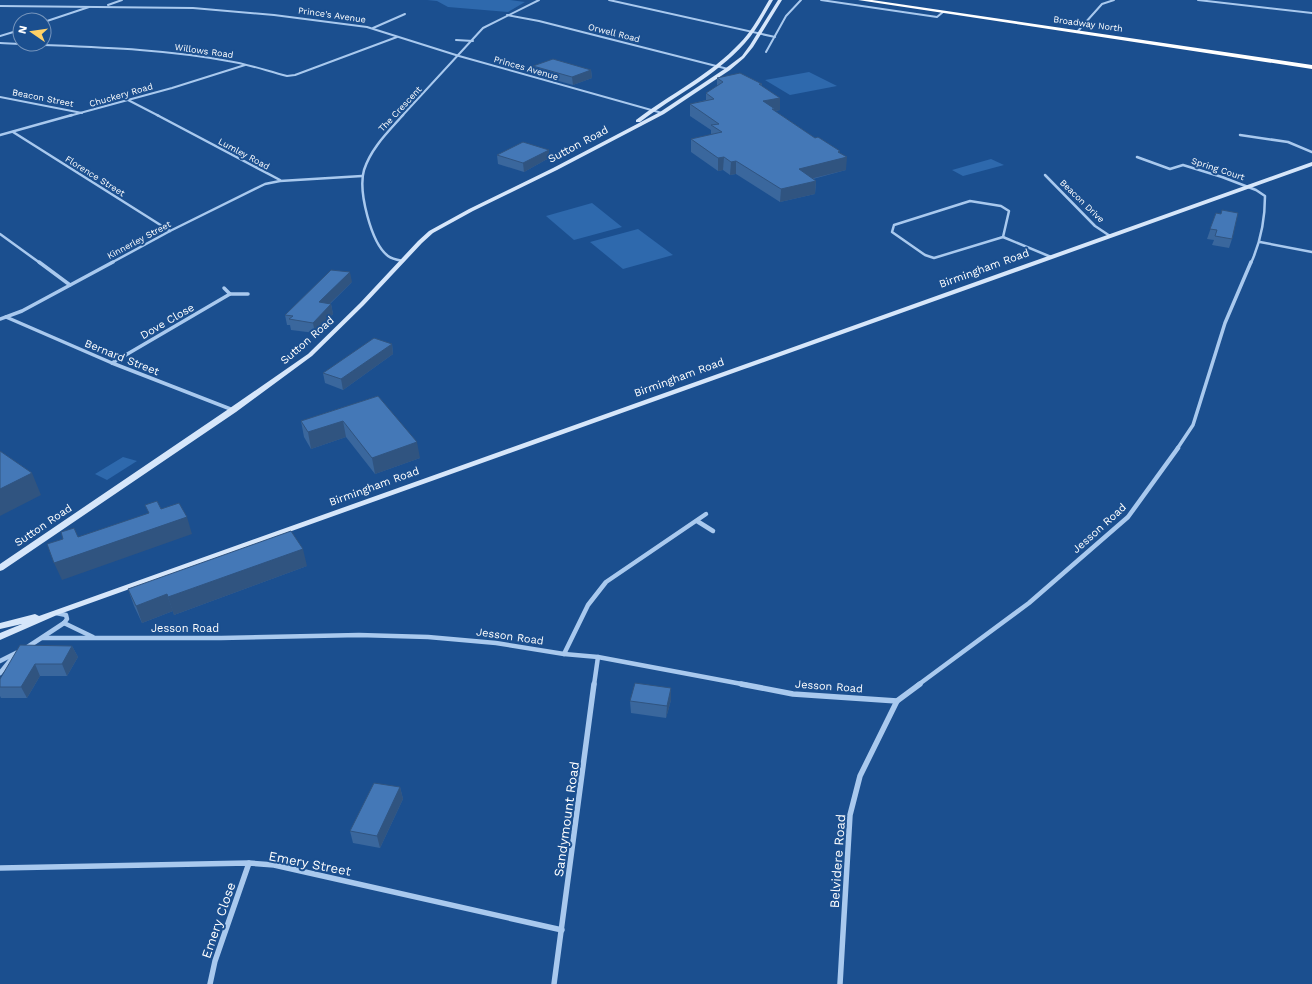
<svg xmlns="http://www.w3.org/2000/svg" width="1312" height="984" font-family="'Work Sans',sans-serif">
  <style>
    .green { fill: #2e69ad }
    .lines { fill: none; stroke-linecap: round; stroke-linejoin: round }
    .street-far4 { stroke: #a9c9ee; stroke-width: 2 }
    .street-far3 { stroke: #a9c9ee; stroke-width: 2.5 }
    .street-far2 { stroke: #a9c9ee; stroke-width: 3.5 }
    .street-far1 { stroke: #a9c9ee; stroke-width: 4.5 }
    .street { stroke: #a9c9ee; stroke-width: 5.5 }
    .secondary { fill: #d6e6fa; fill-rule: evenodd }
    .highway { fill: #fff; fill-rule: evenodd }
    .wall { fill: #3a679d }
    .shaded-wall { fill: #305480 }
    .building { fill: #4478b7; stroke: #305480 }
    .labels { text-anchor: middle; stroke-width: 4; stroke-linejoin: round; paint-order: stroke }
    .far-street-label { font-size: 9px; fill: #fff; stroke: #1b4f8f }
    .street-label { font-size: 11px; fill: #fff; stroke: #1b4f8f }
    .near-street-label { font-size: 13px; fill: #fff; stroke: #1b4f8f }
  </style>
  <rect width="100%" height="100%" fill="#1b4f8f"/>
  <g class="green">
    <path d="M427 0H510L525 2 508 12 448 7 437 1Z"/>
    <path d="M809 72 837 86 790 95 765 80Z"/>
    <path d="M991 159 1004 165 963 176 952 170Z"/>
    <path d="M592 203 622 227 574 240 546 216Z"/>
    <path d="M638 229 673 255 623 269 590 242Z"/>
    <path d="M123 457 137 461 107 480 95 474Z"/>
  </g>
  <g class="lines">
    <g class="street-far4">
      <path d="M609 0 775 37"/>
      <path d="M821 0 937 17 943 12"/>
      <path d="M1198 0 1312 13"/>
      <path d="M108 5 122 0"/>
      <path d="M0 6 193 8 274 15 367 27 459 56 662 113"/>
      <path d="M507 15 539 21 728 69"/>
      <path d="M44 22 89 7"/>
      <path d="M373 28 405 14"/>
      <path d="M1077 32 1102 4 1114 0"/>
      <path d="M0 36 20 30"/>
      <path d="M456 40 473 41"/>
      <path d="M0 43C76 47 153 47 228 61 248 64 267 71 287 76L295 75 397 37"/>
      <path d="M766 52 786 16 801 0"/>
      <path d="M0 97 82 113"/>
      <path d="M128 100 159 116"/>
      <path d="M69 116 172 88 245 65"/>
      <path d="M402 116 483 28 539 0"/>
    </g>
    <g class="street-far3">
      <path d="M157 115 280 180"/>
      <path d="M403 115C388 132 371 148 364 170 358 191 371 243 388 256 392 259 398 260 403 261"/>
      <path d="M13 132 170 231"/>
      <path d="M0 135 72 115"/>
      <path d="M1240 135 1288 142 1312 152"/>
      <path d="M1137 157 1170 169 1183 165 1222 177 1256 190 1265 196C1265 220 1261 241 1251 263"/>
      <path d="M1045 175 1095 226 1110 236"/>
      <path d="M970 201 1001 206 1009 211 1003 237 934 258 925 255 892 232 894 225Z"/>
      <path d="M0 234 40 263"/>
      <path d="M1003 237 1051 257"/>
      <path d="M1260 242 1312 252"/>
      <path d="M111 263 170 231 265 184 280 181 362 176"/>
    </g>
    <g class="street-far2">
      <path d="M39 262 70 285"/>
      <path d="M224 288 230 294H248"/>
      <path d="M6 317 112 363 233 410"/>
      <path d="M0 319 22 311 113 262"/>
      <path d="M112 363 230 294"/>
      <path d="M1177 449 1193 425 1225 323 1251 262"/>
    </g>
    <g class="street-far1">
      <path d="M697 521 713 531"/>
      <path d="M56 613 66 615 67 619 64 623"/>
      <path d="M64 623 93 637"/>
      <path d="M42 638H221L359 635 428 637 496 643 564 654 598 657 747 685"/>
      <path d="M26 648 64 623"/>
      <path d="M564 654 588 605 606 582 706 514"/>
      <path d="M0 661 18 652"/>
      <path d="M0 673 14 656"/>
      <path d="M594 685 598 657"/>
      <path d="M918 685 1029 603 1128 517 1178 448"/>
    </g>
    <g class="street">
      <path d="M741 684 793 694 897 701 920 684"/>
      <path d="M0 868 249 863 274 865 562 930"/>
      <path d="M210 984 215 961 249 863"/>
      <path d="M554 984 594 684"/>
      <path d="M840 984 850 815 860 776 897 701"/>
    </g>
    <g class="secondary">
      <path d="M769 0H773C764 15 756 31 745 43 716 76 674 96 640 122H636V120C670 94 710 75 740 43 752 31 760 15 769 0Z"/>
      <path d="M778 0H782L753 47 744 58 730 70 664 114 557 170 473 211 433 233 422 243 364 305 312 356 236 412 3 570 0 571V564L230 408 308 354 360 303 418 241 429 231 469 209 553 168 660 112 726 68 742 56 750 45Z"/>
      <path d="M1312 162V166L57 615 0 640V633L22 624 0 629V623L35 614 39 616Z"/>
    </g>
    <path class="highway" d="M858 0H872L1312 65V69Z"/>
  </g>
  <g class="wall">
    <path d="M533 66 591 70 592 78 573 85 534 74Z"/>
    <path d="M717 78 762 84V86L780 110 775 111 815 138 840 151V153L846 170 813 179 816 181 815 194 780 202 736 174 730 175 723 170 718 171 691 152V139L711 135V130L690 116V104L706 100V93L717 87Z"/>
    <path d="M497 155 549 158 524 172 498 164Z"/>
    <path d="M1222 210 1232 239 1229 248 1212 245 1214 240 1207 239 1216 213 1221 214Z"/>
    <path d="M352 282 330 304H331L333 314 315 333 291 330 290 325H287L285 315Z"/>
    <path d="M392 344 393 354 343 390 325 383 323 373Z"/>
    <path d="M378 396 420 458 375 474 346 437 311 449 304 437 301 421Z"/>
    <path d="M307 566 174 615 173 611 142 623 134 606 128 589Z"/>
    <path d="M72 646 78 657 67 676H40L27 698H1L0 696V679Z"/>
    <path d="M671 688V700L666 718 631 713 630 701Z"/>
    <path d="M400 787 403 799 380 848 353 843 350 831Z"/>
  </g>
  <g class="shaded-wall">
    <path d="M591 70 592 78 573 85 572 77Z"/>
    <path d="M780 98V110L775 111 763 101Z"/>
    <path d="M549 150V158L524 172 523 163Z"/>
    <path d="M840 151V159L847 157 846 170 798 182 799 169Z"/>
    <path d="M724 157 723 170 718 171V158Z"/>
    <path d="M736 161V174L730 175 731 162Z"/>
    <path d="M816 181 815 194 780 202 781 189Z"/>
    <path d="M350 272 352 282 321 312 319 302Z"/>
    <path d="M331 304 333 314 315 333 313 323Z"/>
    <path d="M392 344 393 354 343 390 341 379Z"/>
    <path d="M343 421 346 437 311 449 308 432Z"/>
    <path d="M417 442 420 458 375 474 372 458Z"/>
    <path d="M32 473 41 495 0 516V489Z"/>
    <path d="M187 517 192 534 62 580 54 563Z"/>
    <path d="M303 549 307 566 174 615 168 597Z"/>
    <path d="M167 594 173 611 142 623 136 606Z"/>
    <path d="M72 646 78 657 67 676 62 664Z"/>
    <path d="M35 664 40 676 27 698 21 687Z"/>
    <path d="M671 688V700L666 718 667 706Z"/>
    <path d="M400 787 403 799 380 848 377 836Z"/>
  </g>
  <g class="building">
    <path d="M553 59 591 70 572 77 533 66Z"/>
    <path d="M740 73 762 84H759L780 98 763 101 775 109H772L815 138 818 137 840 151 838 152 847 157 799 169 816 181 781 189 736 161 731 162 724 157 718 158 691 139 722 132 711 125 719 124 690 104 714 99 706 93 723 82 717 78Z"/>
    <path d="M523 142 549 150 523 163 497 155Z"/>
    <path d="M1222 210 1238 213 1232 239 1215 236 1217 230 1210 229 1216 213 1221 214Z"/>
    <path d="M331 270 350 272 319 302 331 304 313 323 289 319 293 316 285 315Z"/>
    <path d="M374 338 392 344 341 379 323 373Z"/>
    <path d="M378 396 417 442 372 458 343 421 308 432 301 421Z"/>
    <path d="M0 451 32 473 0 489Z"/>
    <path d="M157 501 161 509 179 503 187 517 54 563 47 544 63 539 61 532 74 528 78 537 149 513 145 505Z"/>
    <path d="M291 531 303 549 168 597 167 594 136 606 128 589Z"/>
    <path d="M20 645 72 646 62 664H35L21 687H0V679Z"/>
    <path d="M635 683 671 688 667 706 630 701Z"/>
    <path d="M374 783 400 787 377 836 350 831Z"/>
  </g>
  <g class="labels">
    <g class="far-street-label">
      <text transform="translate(332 15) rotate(8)" y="3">Prince's Avenue</text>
      <text transform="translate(1088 24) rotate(8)" y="3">Broadway North</text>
      <text transform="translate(614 33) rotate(14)" y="3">Orwell Road</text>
      <text transform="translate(204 51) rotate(8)" y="3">Willows Road</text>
      <text transform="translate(526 68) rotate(16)" y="3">Princes Avenue</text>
      <text transform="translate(121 95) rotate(-16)" y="3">Chuckery Road</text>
      <text transform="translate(43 98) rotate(11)" y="3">Beacon Street</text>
      <text transform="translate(400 109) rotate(-47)" y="3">The Crescent</text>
      <text transform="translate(244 154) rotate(28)" y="3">Lumley Road</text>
      <text transform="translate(1218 169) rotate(18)" y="3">Spring Court</text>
      <text transform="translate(95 176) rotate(32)" y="3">Florence Street</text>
      <text transform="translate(1082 201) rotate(44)" y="3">Beacon Drive</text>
      <text transform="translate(139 240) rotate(-28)" y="3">Kinnerley Street</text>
    </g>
    <g class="street-label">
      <text transform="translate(578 144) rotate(-28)" y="4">Sutton Road</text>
      <text transform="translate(984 268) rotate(-20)" y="4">Birmingham Road</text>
      <text transform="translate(167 321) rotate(-30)" y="4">Dove Close</text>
      <text transform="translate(307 340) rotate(-41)" y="4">Sutton Road</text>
      <text transform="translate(122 357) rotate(22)" y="4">Bernard Street</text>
      <text transform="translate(679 377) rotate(-20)" y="4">Birmingham Road</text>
      <text transform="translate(374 486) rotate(-20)" y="4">Birmingham Road</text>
      <text transform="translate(43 525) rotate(-34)" y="4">Sutton Road</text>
      <text transform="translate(1099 528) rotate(-42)" y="4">Jesson Road</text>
      <text x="185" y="632">Jesson Road</text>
      <text transform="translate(510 636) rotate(8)" y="4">Jesson Road</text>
      <text transform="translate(829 686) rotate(4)" y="4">Jesson Road</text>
    </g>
    <g class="near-street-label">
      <text transform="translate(566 819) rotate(-82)" y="5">Sandymount Road</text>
      <text transform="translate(837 861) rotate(-86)" y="5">Belvidere Road</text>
      <text transform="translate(310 863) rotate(11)" y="5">Emery Street</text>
      <text transform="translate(218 920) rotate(-71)" y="5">Emery Close</text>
    </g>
  </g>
  <g transform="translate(32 32) rotate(283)"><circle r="19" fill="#1b4f8f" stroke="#7695bc"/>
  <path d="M0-3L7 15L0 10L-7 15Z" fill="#ffd166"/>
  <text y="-6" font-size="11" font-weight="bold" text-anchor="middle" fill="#ffffff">N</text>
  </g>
</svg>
